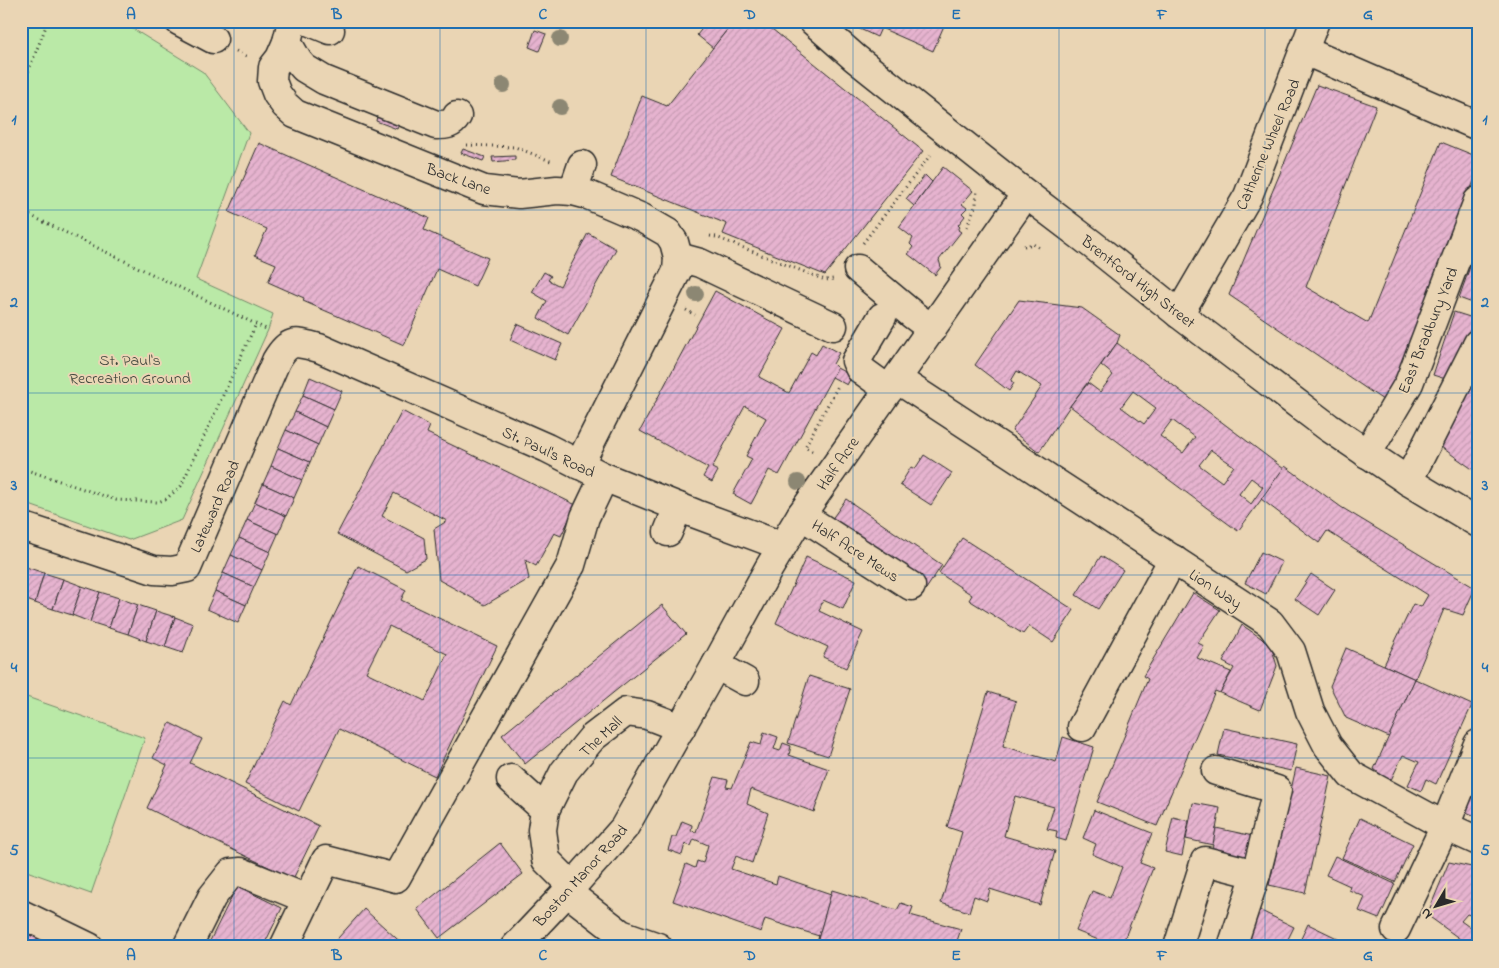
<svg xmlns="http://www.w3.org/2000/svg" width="1499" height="968" font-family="'Indie Flower',sans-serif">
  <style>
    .park { fill: #bae9a7; stroke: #728a69 }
    .building { fill: url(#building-hatch); stroke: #2b2b2b; fill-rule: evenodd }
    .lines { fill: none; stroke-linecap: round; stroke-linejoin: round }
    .minor-casing { stroke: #2b2b2b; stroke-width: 31 }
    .major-casing { stroke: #2b2b2b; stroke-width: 31 }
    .path { stroke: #2b2b2b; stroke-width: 3; stroke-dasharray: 1 4; stroke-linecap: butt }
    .minor { stroke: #ead5b4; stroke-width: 28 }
    .major { stroke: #ead5b4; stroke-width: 28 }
    .tree { fill: #8c8773 }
    .grid { fill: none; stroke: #1f6fb2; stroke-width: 1; stroke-opacity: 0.55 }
    .labels { text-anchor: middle; stroke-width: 4; stroke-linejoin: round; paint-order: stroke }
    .street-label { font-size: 16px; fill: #2b2b2b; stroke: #ead5b4 }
    .park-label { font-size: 16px; fill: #40483e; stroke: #ead5b4 }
    .neatline { fill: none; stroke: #1f6fb2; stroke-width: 2 }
    .grid-label { font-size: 16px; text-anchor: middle; font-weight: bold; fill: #1f6fb2 }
  </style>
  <defs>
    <pattern id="building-hatch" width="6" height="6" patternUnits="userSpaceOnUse" patternTransform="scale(1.25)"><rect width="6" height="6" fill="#e6b3cf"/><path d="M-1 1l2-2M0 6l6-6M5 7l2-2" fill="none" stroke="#c59ab2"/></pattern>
  </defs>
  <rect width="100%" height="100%" fill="#ead5b4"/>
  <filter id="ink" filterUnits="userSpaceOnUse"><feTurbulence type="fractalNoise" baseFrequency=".02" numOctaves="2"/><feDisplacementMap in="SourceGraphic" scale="10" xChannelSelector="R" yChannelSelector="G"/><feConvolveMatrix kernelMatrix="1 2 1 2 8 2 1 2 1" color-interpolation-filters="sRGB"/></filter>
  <g filter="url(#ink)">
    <g class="park">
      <path d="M21 21H120L203 72 249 133 196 279 273 314 268 330 182 520 129 540 21 502Z"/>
      <path d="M21 695 145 738 91 894 21 869Z"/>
    </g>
    <g class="building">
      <path d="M708 21H716L727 30 713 48 697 35Z"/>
      <path d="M734 21H762L923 151 825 275 723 234 727 224 611 177 642 96 667 106Z"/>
      <path d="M848 21H946L933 51 881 28 877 37 847 23Z"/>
      <path d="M535 30 546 34 539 51 529 47Z"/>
      <path d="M1317 85 1376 106 1306 287 1368 323 1441 142 1478 157V169L1413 354 1383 400 1229 295Z"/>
      <path d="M377 116 399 125 397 129 376 121Z"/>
      <path d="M259 143 429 218 424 230 488 258 475 286 437 269 404 345 303 301 304 298 268 282 276 264 255 255 267 229 229 212Z"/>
      <path d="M463 149 485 157 483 161 461 153Z"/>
      <path d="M515 156V160L493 162 492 157Z"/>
      <path d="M943 167 973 191 962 204 967 208 962 213 965 216 958 225 960 227 958 230 961 232 939 260 941 267 935 275 908 254 913 247 910 244 913 238 899 227Z"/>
      <path d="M925 175 932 182 914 206 906 199Z"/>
      <path d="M588 233 616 249 568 335 538 318 547 301 532 292 544 272 551 276 548 280 560 286Z"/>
      <path d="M1478 244V305L1459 298Z"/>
      <path d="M715 291 785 329 759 377 789 393 811 352 816 355 822 344 839 353 833 364 837 368 779 475 769 470 751 504 733 494 752 459 746 456 766 418 745 406 712 468 718 471 712 482 703 477 708 468 640 431Z"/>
      <path d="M1019 300 1082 308 1120 335 1117 343 1070 406 1039 452 1012 431 1042 386 1017 371 1011 381 1014 383 1009 391 975 365Z"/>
      <path d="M1454 312 1476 319 1455 382 1433 375Z"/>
      <path d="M517 324 562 344 555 360 510 340Z"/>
      <path d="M1117 343 1284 469 1238 531 1070 406 1088 383 1100 392 1113 375 1101 365ZM1133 391 1156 408 1144 424 1121 407ZM1172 420 1195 437 1183 453 1160 436ZM1211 450 1234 466 1222 482 1199 465ZM1251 478 1263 487 1251 504 1239 494Z"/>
      <path d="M1478 363V473L1434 442Z"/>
      <path d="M837 368 852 376 847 385 832 377Z"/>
      <path d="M310 377 342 391 334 409 303 395Z"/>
      <path d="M303 395 334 409 326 427 295 412Z"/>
      <path d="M402 411 430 426 427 433 576 505 561 536 554 533 536 566 525 560 529 579 485 605 439 580 434 529 447 521 394 493 382 516 424 538 426 559 406 570 337 534Z"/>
      <path d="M295 412 326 427 318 445 286 430Z"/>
      <path d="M286 430 318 445 310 462 278 448Z"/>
      <path d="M278 448 310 462 302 480 271 466Z"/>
      <path d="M924 455 952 473 931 505 900 485 911 467 915 469Z"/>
      <path d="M271 466 302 480 294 498 263 484Z"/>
      <path d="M1285 466 1341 507 1475 588 1463 615 1444 609 1415 679 1384 665 1413 604 1421 607 1428 595 1327 531 1319 543 1261 499Z"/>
      <path d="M263 484 294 498 286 516 255 502Z"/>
      <path d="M846 499 942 565 926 589 829 523Z"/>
      <path d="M255 502 286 516 278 534 247 520Z"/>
      <path d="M247 520 278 534 270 552 239 538Z"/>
      <path d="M239 538 270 552 262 570 231 555Z"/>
      <path d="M962 538 1074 610 1053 642 1029 626 1023 634 969 600 972 595 939 573Z"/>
      <path d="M1261 552 1282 562 1266 594 1245 583Z"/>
      <path d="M231 555 262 570 254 587 223 573Z"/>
      <path d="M1101 556 1123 570 1098 609 1076 595Z"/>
      <path d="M806 557 856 580 843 609 823 600 819 611 863 632 846 668 823 657 828 647 776 623Z"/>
      <path d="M21 565 26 567 21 580Z"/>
      <path d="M358 566 406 590 401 600 497 646 435 776 339 729 299 811 245 784 285 701 291 705ZM389 626 447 654 425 701 366 672Z"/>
      <path d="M26 567 44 573 35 603 21 598V580Z"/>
      <path d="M44 573 63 579 53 609 35 603Z"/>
      <path d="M223 573 254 587 246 605 215 591Z"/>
      <path d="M1311 574 1335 590 1319 615 1295 599Z"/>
      <path d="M63 579 82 586 72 615 53 609Z"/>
      <path d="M82 586 100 592 90 622 72 615Z"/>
      <path d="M215 591 246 605 238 623 207 609Z"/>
      <path d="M100 592 119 598 109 628 90 622Z"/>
      <path d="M1193 593 1220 610 1198 643 1204 646 1197 658 1231 672 1220 693 1215 691 1157 826 1097 802 1148 679 1143 676Z"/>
      <path d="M119 598 138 605 128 634 109 628Z"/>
      <path d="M138 605 156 611 146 641 128 634Z"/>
      <path d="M662 605 686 634 525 764 502 735Z"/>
      <path d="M156 611 175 617 165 647 146 641Z"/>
      <path d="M175 617 193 624 183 653 165 647Z"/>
      <path d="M1242 625 1261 638 1272 649 1277 666 1260 710 1220 693 1234 668 1223 662Z"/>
      <path d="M1346 648 1415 679 1389 737 1346 718 1330 686Z"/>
      <path d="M809 676 850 689 828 756 788 743Z"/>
      <path d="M1415 679 1472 705 1436 784 1426 779 1421 791 1408 785 1419 762 1403 755 1390 782 1374 769Z"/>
      <path d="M988 692 1016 701 1003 746 1056 762 1063 737 1094 747 1066 841 1056 838 1057 831 1047 829 1054 807 1015 796 1004 836 1055 851 1040 905 990 889 987 901 974 896 969 912 941 903 962 832 947 827Z"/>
      <path d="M170 723 202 739 190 763 319 826 293 879 147 808 167 765 153 758Z"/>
      <path d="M1224 728 1297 744 1291 771 1218 755Z"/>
      <path d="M764 732 778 737 774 749 780 751 783 743 791 746 789 755 829 769 814 812 751 789 747 804 768 813 752 863 736 856 731 869 776 884 778 876 831 894 819 936 765 919 761 932 673 901 686 864 695 868 697 861 703 863 708 845 694 839 691 846 685 844 682 855 668 850 672 837H676L682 821 692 825 691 831 696 832 715 777 728 780 726 787 732 788 751 742 761 745Z"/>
      <path d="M1296 768 1331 776 1305 893 1269 885Z"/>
      <path d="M1478 783V817L1466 812Z"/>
      <path d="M1193 803 1220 808 1213 845 1186 839Z"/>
      <path d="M1094 810 1152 833 1140 863 1153 868 1121 947H1116L1076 931 1092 891 1110 898 1122 867 1092 854 1096 844 1083 838Z"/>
      <path d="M1173 817 1189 821 1182 856 1165 852Z"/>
      <path d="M1360 818 1413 844 1395 882 1342 858Z"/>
      <path d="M1216 828 1253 836 1247 863 1211 856Z"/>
      <path d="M500 843 523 874 439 938 417 909Z"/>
      <path d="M1335 856 1395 884 1379 919 1359 911 1365 897 1349 890 1350 886 1326 875Z"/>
      <path d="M1449 862 1476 868 1478 865V924L1476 917 1467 914 1461 921 1472 929 1471 933 1478 937V947H1471L1427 915Z"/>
      <path d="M237 886 282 908 263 947H207Z"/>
      <path d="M832 890 897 910 901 903 913 907 910 915 961 929 955 947H843L818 939Z"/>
      <path d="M1255 908 1294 927 1284 947H1252L1239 941Z"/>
      <path d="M364 909 406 947H330Z"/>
      <path d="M21 923 68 947H21Z"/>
      <path d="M1308 924 1339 939 1335 947H1297Z"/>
      <path d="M1401 938 1413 947H1395Z"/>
    </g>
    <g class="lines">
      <g class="minor-casing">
        <g id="minor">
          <path d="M179 21 213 39"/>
          <path d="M292 21 287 42 280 58 273 67 272 81 277 94 285 105 295 114 484 190 519 194 557 190 573 191 588 195 642 218 668 233 674 242 678 257 677 271 579 465"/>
          <path d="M308 21 330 30"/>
          <path d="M287 42 298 61 304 68 324 80 436 125C446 125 452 125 457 116"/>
          <path d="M1305 51 1478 126"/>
          <path d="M573 191 582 165"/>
          <path d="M678 257 700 263 833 326"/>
          <path d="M858 269 913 315 932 329"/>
          <path d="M1179 314 1248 196 1315 21"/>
          <path d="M882 317 856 361 860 369 889 390"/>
          <path d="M897 379 1270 623 1291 651 1310 711 1328 746 1351 775 1445 826 1478 841"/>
          <path d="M1367 454 1409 383 1478 201"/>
          <path d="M1408 481 1478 343"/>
          <path d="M801 515 911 586"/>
          <path d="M21 526 154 570 172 571 187 568 276 361C289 338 296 342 319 348L547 448 604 477 696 514 782 546"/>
          <path d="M668 532 678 507"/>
          <path d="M716 665 745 681"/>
          <path d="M1082 727 1173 559"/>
          <path d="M1216 771 1277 790 1256 874"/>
          <path d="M511 779 545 810 542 830 546 860 572 886"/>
          <path d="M545 810 564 772 592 738 626 712 647 715 681 728"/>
          <path d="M567 892 621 934 658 947"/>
          <path d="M21 914 89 947"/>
          <path d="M1396 929 1445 826 1478 744"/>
          <path d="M187 947 212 897 231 873 241 872 307 899"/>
          <path d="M284 947 326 860 396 878 571 565 585 517 604 477"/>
          <path d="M1178 947 1205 861 1256 874 1232 947"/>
        </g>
      </g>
      <g class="major-casing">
        <g id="major">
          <path d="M813 21 855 58 1026 194 1093 245 1179 314 1328 427 1408 481 1478 523"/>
          <path d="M515 947 567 892 624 828 716 665 769 568 801 515 1026 194"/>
        </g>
      </g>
      <g class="path">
        <path d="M776 21 787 30"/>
        <path d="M236 51 248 57"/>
        <path d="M21 90 48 21"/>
        <path d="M467 145 515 147 553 162"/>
        <path d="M21 211 266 329"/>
        <path d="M967 227 976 204 977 190"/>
        <path d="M710 236 716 237 825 280 833 279"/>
        <path d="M863 243 932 153"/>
        <path d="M1024 246 1033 244 1041 249"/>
        <path d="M686 310 695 315"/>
        <path d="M812 451 805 447 839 384"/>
        <path d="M21 468 116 500 158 502 166 499 181 486 256 324"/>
      </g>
      <use href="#minor" class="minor"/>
      <use href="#major" class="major"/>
    </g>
    <g class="tree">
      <circle cx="560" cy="39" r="8"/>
      <circle cx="503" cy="85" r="8"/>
      <circle cx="560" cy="107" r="8"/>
      <circle cx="696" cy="294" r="8"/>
      <circle cx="798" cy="482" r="8"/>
    </g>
  </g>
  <path class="grid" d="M234 21V947M440 21V947M646 21V947M853 21V947M1059 21V947M1265 21V947M21 210H1478M21 393H1478M21 575H1478M21 758H1478"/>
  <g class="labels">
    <g class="street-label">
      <text transform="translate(1267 144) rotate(-67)" y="6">Catherine Wheel Road</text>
      <text transform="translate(459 178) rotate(19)" y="6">Back Lane</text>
      <text transform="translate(1139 281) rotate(38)" y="6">Brentford High Street</text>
      <text transform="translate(1427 330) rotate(-68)" y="6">East Bradbury Yard</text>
      <text transform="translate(549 451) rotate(25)" y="6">St. Paul's Road</text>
      <text transform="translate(837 463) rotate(-55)" y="6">Half Acre</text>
      <text transform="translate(214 506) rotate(-66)" y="6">Lateward Road</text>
      <text transform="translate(856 550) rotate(33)" y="6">Half Acre Mews</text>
      <text transform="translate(1216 588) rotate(33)" y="6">Lion Way</text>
      <text transform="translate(600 736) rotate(-43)" y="6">The Mall</text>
      <text transform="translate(580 875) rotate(-48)" y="6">Boston Manor Road</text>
    </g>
    <g class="park-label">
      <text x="130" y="365">St. Paul's<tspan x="130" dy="18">Recreation Ground</tspan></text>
    </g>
  </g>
  <rect width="1499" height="968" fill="none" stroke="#ead5b4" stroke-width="55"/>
  <g transform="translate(1436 906) rotate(232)" stroke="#ead5b4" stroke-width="4" paint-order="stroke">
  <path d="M0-4L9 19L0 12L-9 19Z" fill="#2b2b2b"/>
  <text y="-8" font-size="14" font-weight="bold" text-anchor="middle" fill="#2b2b2b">N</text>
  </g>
  <rect x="28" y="28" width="1444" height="912" class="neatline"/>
  <g class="grid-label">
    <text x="131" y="19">A</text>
    <text x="337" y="19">B</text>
    <text x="543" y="19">C</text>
    <text x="750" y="19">D</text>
    <text x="956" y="19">E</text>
    <text x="1162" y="19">F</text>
    <text x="1368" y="19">G</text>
    <text x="14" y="124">1</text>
    <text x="1485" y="124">1</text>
    <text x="14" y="307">2</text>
    <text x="1485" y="307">2</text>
    <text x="14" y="490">3</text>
    <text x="1485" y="490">3</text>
    <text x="14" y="672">4</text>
    <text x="1485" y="672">4</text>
    <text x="14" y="855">5</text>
    <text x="1485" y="855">5</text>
    <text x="131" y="960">A</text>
    <text x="337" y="960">B</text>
    <text x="543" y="960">C</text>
    <text x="750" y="960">D</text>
    <text x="956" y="960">E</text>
    <text x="1162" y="960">F</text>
    <text x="1368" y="960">G</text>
  </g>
</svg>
